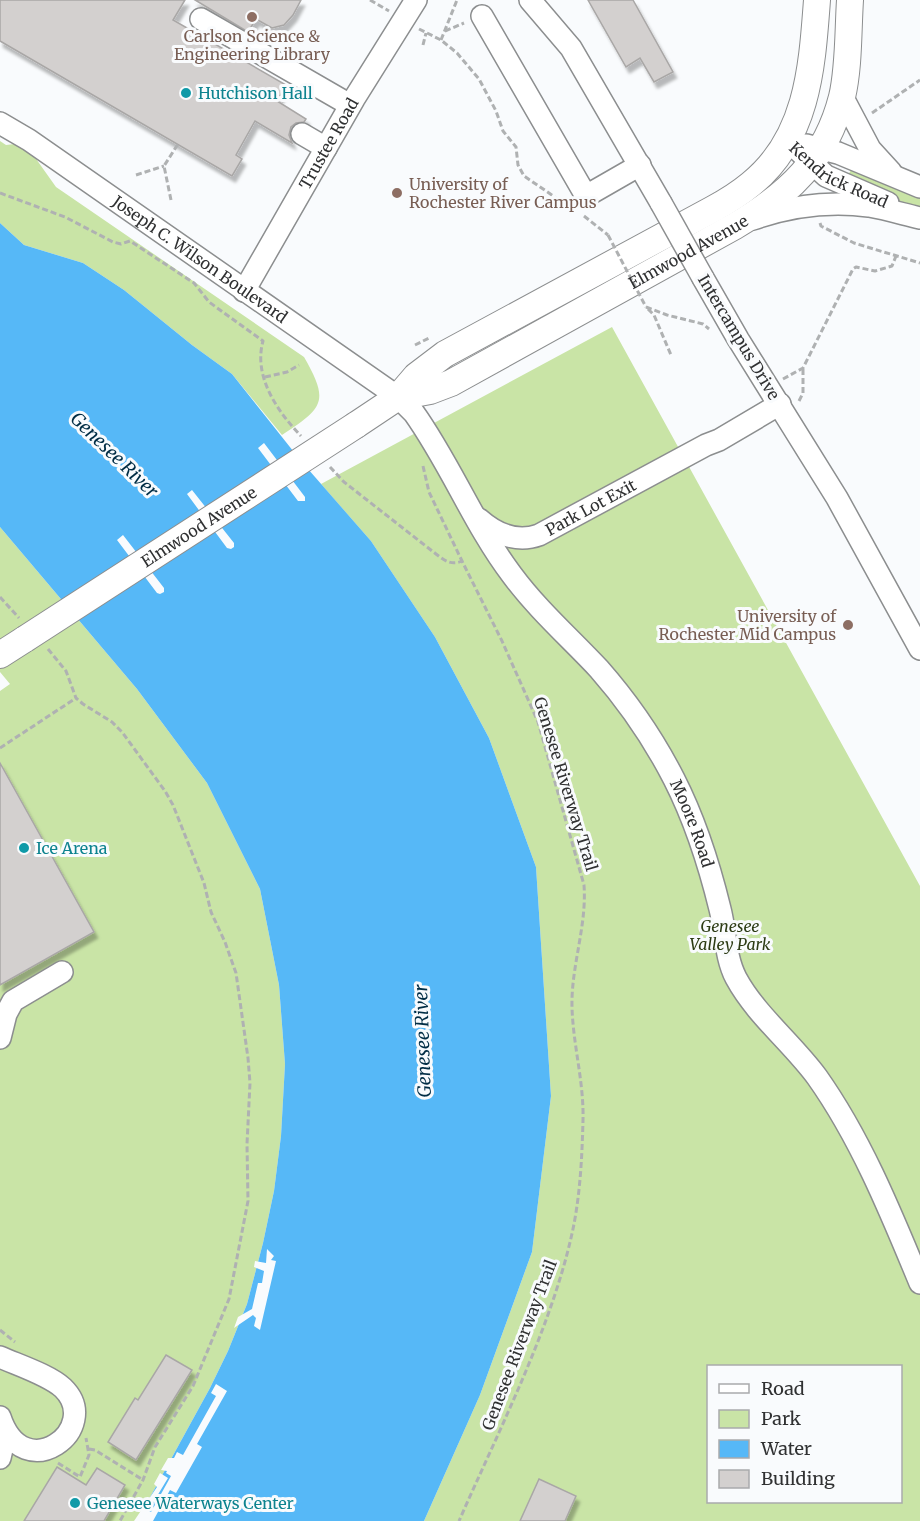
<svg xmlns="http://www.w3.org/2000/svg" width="920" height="1521" font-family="Merriweather,serif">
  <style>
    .green { fill: #c9e4a6; fill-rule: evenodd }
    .water { fill: #56b8f7; fill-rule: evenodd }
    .pier { fill: #f9fbfd }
    .building { fill: #d3d0cf; stroke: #a9a7a6; stroke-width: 1.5; filter: url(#shadow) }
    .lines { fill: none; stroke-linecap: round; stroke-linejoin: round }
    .minor-casing { stroke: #8c8e8f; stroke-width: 24 }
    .major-casing { stroke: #8c8e8f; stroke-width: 28 }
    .path { stroke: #afb1b2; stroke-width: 3; stroke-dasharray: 6 3; stroke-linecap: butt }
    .minor { stroke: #fff; stroke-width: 21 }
    .major { stroke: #fff; stroke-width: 26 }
    .minor-bridge-casing { stroke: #8c8e8f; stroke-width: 24; stroke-linecap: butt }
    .major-bridge-casing { stroke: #8c8e8f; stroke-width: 28; stroke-linecap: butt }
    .path-bridge { stroke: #afb1b2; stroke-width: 3; stroke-dasharray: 6 3; stroke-linecap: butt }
    .minor-bridge { stroke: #fff; stroke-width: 21 }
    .major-bridge { stroke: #fff; stroke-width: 26 }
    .education-dot { fill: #8d6e63; stroke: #f9fbfd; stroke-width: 2 }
    .culture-dot { fill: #0f9aa8; stroke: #f9fbfd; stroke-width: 2 }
    .labels { text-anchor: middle; stroke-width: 6; stroke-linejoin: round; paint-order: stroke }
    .education-label { font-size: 16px; fill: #785e54; stroke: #f9fbfd }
    .culture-label { font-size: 16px; fill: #0d838f; stroke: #f9fbfd; text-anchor: start }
    .street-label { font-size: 16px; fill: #303132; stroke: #f9fbfd }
    .park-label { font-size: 16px; font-style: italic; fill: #2c3b14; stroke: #f9fbfd }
    .water-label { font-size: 18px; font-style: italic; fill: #012d45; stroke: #f9fbfd }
  </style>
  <defs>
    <filter id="shadow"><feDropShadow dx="3.5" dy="6" stdDeviation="1.5" flood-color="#0004"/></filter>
  </defs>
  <rect width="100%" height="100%" fill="#f9fbfd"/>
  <g class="green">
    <path d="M0 141 6 145 15 144 34 156 56 187 304 357C330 402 323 408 282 435L232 374 192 345 124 290 83 263 24 245 0 223Z"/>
    <path d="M852 168 920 195V210L847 177Z"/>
    <path d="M612 327 920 886V1521H424L480 1395 532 1252 551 1096 536 867 489 738 435 637 371 541 321 484ZM708 1366H900V1502H708Z"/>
    <path d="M0 527 137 689 207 783 260 889 279 985 285 1064 281 1136 274 1191 263 1243 247 1304 228 1351 210 1388 137 1521H0V691L10 684 0 672Z"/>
  </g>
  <path class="water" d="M0 223 24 245 83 263 124 290 192 345 232 374 301 461 371 541 435 637 489 738 536 867 551 1096 532 1252 480 1395 424 1521H137L210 1388 228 1351 247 1304 263 1243 274 1191 281 1136 285 1064 279 985 260 889 207 783 137 689 0 527ZM264 443 305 497V501H298L258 448ZM192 490 234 543V547L231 549 227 548 187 494ZM123 535 164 588V592L160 594 157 593 117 540Z"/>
  <g class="pier">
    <path d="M267 1249 274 1256 271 1260 276 1261 260 1330 254 1326 256 1318 253 1315 234 1328 238 1317 252 1309 258 1283H262L264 1271 254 1267 255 1261 266 1263Z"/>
    <path d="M216 1384 227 1391 197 1444 202 1447 176 1493 170 1490 153 1521H134L157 1487 154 1484 160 1473 168 1478 148 1511 151 1512 171 1476 166 1473 167 1471 161 1470 168 1458H174L177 1452 183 1455 216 1396 211 1393Z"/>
  </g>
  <g class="building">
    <path d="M0 0H185L173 20 286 85 277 101 306 119 304 122 296 123 291 127 289 135 292 143 255 121 236 155 242 159 232 176 0 41Z"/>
    <path d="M195 0H301L293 15 284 25 272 28 256 19 248 32Z"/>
    <path d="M588 0H633L673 72 654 82 640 58 626 67Z"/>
    <path d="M0 763 94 932 0 985Z"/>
    <path d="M166 1355 192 1370 136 1460 108 1442 135 1398 138 1400Z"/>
    <path d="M57 1467 86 1485 97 1468 125 1485 104 1521H24Z"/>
    <path d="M539 1479 576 1496 565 1521H520Z"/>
  </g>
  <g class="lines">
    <g class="minor-casing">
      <g id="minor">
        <path d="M530 0 571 48 661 203"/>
        <path d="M482 16 586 196 640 165"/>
        <path d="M201 19 350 105"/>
        <path d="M842 96 870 149 891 172"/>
        <path id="s1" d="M0 123 29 140 398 397 414 413C451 465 474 525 512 575 538 610 570 638 599 669 628 702 654 740 674 779 695 820 709 864 720 909 726 932 725 957 736 978 756 1015 792 1043 817 1077 861 1139 891 1213 920 1283"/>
        <path d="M302 134 326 148"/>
        <path id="s2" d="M788 141 826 176 888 203"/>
        <path d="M806 145 838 153 920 187"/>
        <path d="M753 219C790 206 830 201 869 206 886 209 903 214 920 218"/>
        <path d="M703 278 738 339 837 498 920 649"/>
        <path id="s3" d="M244 291 354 99 416 0"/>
        <path id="s4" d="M479 519C496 534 517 543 539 535L706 445 719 440 780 404"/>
        <path d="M0 1038 6 1014 13 1001 62 972"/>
        <path d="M0 1357C18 1365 49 1375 63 1388 104 1428 24 1489 0 1417"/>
        <path d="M0 1458 3 1445 9 1437"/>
      </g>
    </g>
    <g class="major-casing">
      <g id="major">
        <path id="s5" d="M398 397 430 391 451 383 735 226C789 194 826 160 842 97 849 68 848 31 850 0"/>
        <path d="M356 425 398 397 416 376 445 354 713 209C726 202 739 194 751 184 808 138 812 67 817 0"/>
        <path d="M0 655 25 639"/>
      </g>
    </g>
    <g class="path">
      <path d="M370 0 389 11"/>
      <path d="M419 29 441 40 457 53 479 79 496 111 503 131 516 147 518 165 524 176 568 206"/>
      <path d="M445 31 464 23"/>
      <path d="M441 40 457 0"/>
      <path d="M423 45 426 33"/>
      <path d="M872 113 920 80"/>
      <path d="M136 175 164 166"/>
      <path d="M0 193 65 217 113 242 121 244 130 241 194 283 209 302 263 341C253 377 278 412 301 436"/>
      <path d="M171 200 164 166 178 144"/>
      <path d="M584 216 608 235"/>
      <path d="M820 223 821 226 854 243 920 263"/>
      <path d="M646 307 667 315 703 324 709 329"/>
      <path d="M648 309 654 315 671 355"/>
      <path d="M415 345 429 338"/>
      <path d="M265 377 287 372 299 365"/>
      <path d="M783 379 803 368 853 269 856 267 875 271 892 266 896 256"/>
      <path d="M799 401 803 393V368"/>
      <path d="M423 466 429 492 462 561"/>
      <path d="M330 467 344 482 436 554C444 560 451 566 462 561L502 641 538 722 584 885C587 926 571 966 572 1007 573 1045 584 1082 583 1120 582 1159 580 1200 571 1238 549 1333 498 1432 459 1521"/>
      <path d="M0 597 19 618"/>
      <path d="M48 649 66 671 76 698 83 704 112 722 122 732 165 791 173 805 204 883 211 912 225 942 236 973 248 1058 250 1083 247 1144 248 1201 229 1299 193 1386 155 1447 143 1480 120 1521"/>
      <path d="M0 748 76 698"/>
      <path d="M0 1330 15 1342"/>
      <path d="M89 1449 95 1450 143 1480"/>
      <path d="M58 1463 80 1477 89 1455 86 1438"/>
    </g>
    <use href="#minor" class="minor"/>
    <use href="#major" class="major"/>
    <g class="minor-bridge-casing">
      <path id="minor-bridge" d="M661 203 703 278"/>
    </g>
    <g class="major-bridge-casing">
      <g id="major-bridge">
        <path id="s6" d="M25 639 356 425"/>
      </g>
    </g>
    <path class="path-bridge" d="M608 235 646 307"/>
    <use href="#minor-bridge" class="minor-bridge"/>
    <use href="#major-bridge" class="major-bridge"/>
  </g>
  <g class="education-dot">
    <circle cx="252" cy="17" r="6"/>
    <circle cx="397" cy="193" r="6"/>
    <circle cx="848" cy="625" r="6"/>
  </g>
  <g class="culture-dot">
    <circle cx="186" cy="93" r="6"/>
    <circle cx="24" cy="848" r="6"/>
    <circle cx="75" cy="1503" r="6"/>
  </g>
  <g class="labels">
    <g class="education-label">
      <text x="252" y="42">Carlson Science &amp;<tspan x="252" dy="18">Engineering Library</tspan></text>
      <text x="409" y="190" text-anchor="start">University of<tspan x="409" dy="18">Rochester River Campus</tspan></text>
      <text x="836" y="622" text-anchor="end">University of<tspan x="836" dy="18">Rochester Mid Campus</tspan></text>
    </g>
    <g class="culture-label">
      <text x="198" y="99">Hutchison Hall</text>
      <text x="36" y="854">Ice Arena</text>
      <text x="87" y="1509">Genesee Waterways Center</text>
    </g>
    <g class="street-label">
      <text dy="6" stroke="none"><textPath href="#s3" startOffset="170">Trustee Road</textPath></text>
      <text dy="6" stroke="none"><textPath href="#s2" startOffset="62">Kendrick Road</textPath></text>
      <text dy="6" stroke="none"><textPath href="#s5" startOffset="326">Elmwood Avenue</textPath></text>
      <text dy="6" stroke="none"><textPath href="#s1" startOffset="242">Joseph C. Wilson Boulevard</textPath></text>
      <text transform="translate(739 337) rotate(59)" y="6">Intercampus Drive</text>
      <text dy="6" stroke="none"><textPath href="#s4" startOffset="124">Park Lot Exit</textPath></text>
      <text dy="6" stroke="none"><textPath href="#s6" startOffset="207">Elmwood Avenue</textPath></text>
      <text transform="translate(566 784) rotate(73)" y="6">Genesee Riverway Trail</text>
      <text dy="6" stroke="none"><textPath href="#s1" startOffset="1005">Moore Road</textPath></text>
      <text transform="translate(519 1345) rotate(-69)" y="6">Genesee Riverway Trail</text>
    </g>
    <g class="park-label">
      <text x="730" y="932">Genesee<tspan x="730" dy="18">Valley Park</tspan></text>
    </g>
    <g class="water-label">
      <text transform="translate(114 455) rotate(44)" y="6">Genesee River</text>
      <text transform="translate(423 1041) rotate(-92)" y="6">Genesee River</text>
    </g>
  </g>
  <rect x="707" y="1365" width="195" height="138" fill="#f9fbfd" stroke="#a9aaac" stroke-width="1.5"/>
  <rect x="719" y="1384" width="30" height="9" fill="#ffffff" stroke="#a9aaac" stroke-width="1.5"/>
  <text x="761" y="1395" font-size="18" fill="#303132">Road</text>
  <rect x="719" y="1410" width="30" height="18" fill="#c9e4a6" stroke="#a9aaac" stroke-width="1.5"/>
  <text x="761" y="1425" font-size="18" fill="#303132">Park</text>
  <rect x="719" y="1440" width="30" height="18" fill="#56b8f7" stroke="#a9aaac" stroke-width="1.5"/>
  <text x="761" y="1455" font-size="18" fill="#303132">Water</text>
  <rect x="719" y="1470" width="30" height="18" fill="#d3d0cf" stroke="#a9aaac" stroke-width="1.5"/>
  <text x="761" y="1485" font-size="18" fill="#303132">Building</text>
</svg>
